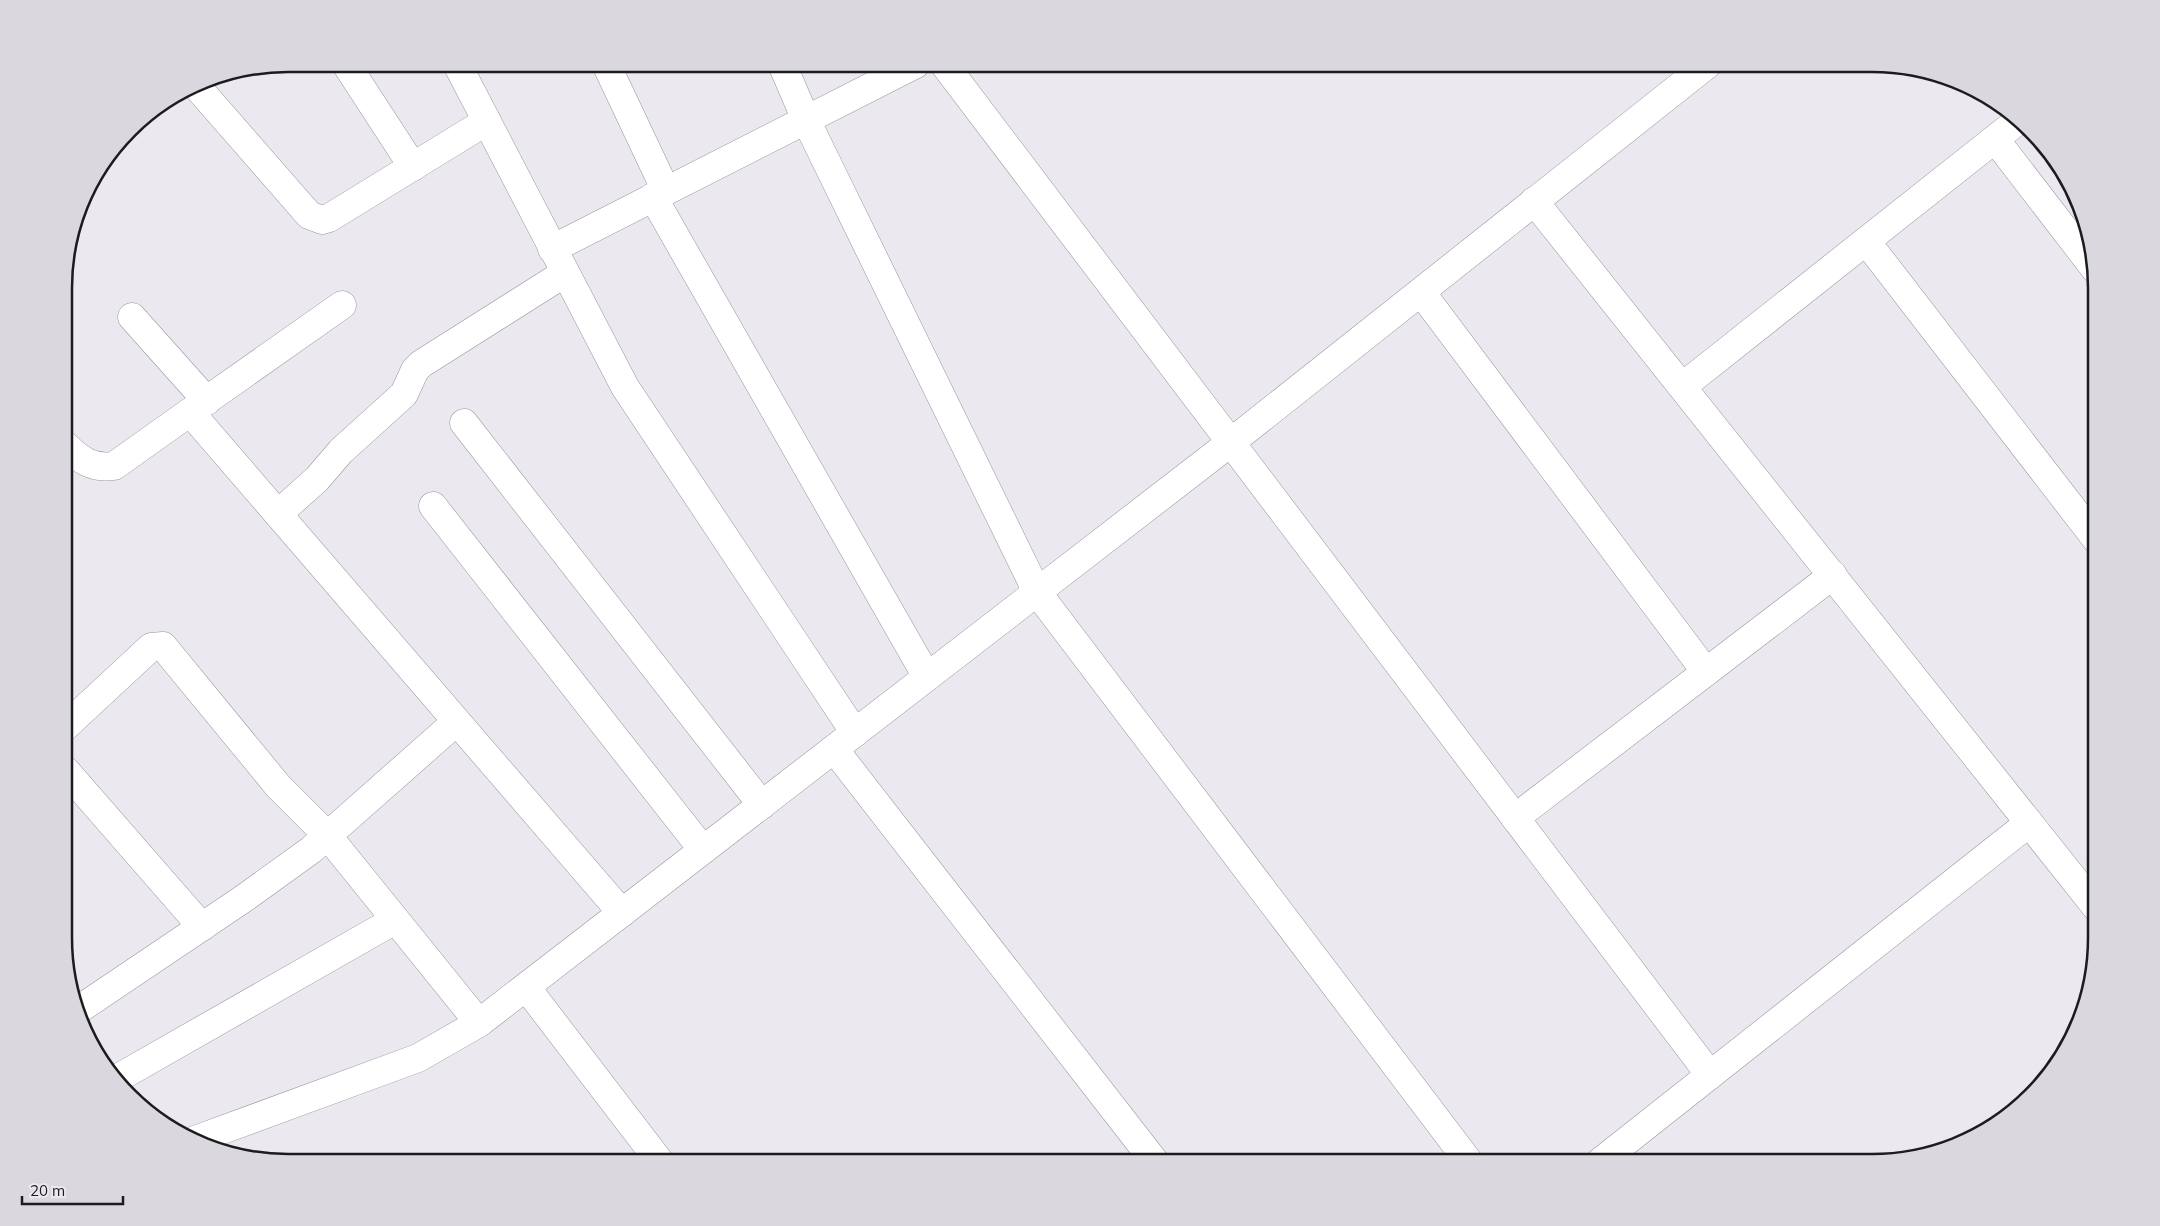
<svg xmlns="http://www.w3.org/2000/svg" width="2160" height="1226" font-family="Mulish,sans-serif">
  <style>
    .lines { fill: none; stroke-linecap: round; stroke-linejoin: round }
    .street-casing { stroke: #99959c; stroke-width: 29 }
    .street { stroke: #fff; stroke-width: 28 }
    .rim { fill: none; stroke: #1c1b1d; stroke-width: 2.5 }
  </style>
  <rect width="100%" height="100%" fill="#ebe8ef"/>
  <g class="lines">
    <g class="street-casing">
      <g id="street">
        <path d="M346 64 413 167"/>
        <path d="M457 64 625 387 855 733"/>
        <path d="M606 64 666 191"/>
        <path d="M782 64 806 120 1037 592 1469 1162"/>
        <path d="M944 64 1710 1075"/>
        <path d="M199 89 309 215 322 220 329 218 487 121"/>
        <path d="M1995 139 2095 269"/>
        <path d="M653 197 927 677"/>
        <path d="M1534 201 2096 907"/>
        <path d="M1866 241 2096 539"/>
        <path d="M552 249 916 64"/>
        <path d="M1421 292 1706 672"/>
        <path d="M132 317 207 401"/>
        <path d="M1683 386 2015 123"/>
        <path d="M190 412 342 305"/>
        <path d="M464 423 762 805"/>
        <path d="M66 446C80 460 93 469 114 466L190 412 622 913"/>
        <path d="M433 506 703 850"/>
        <path d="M278 514 317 479 341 451 404 394 415 370 421 364 565 273"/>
        <path d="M66 726 151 647 163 646 278 786 327 835 479 1023"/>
        <path d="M834 749 1155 1162"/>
        <path d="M66 771 202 927"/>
        <path d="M1515 818 1833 575"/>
        <path d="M526 987 660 1162"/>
        <path d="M81 1008 243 899 311 850 456 722"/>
        <path d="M118 1078 395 920"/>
        <path d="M195 1140 418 1058 479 1023 1230 443 1708 64"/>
        <path d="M1600 1162 2029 823"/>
      </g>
    </g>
    <use href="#street" class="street"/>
  </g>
  <path d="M0 0H2160V1226H0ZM288 72H1872A216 216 0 0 1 2088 288V938A216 216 0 0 1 1872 1154H288A216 216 0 0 1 72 938V288A216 216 0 0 1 288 72Z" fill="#dad8de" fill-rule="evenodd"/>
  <path class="rim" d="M288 72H1872A216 216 0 0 1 2088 288V938A216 216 0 0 1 1872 1154H288A216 216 0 0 1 72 938V288A216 216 0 0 1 288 72Z"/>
  <path d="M22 1196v8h101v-8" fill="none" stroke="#1c1b1d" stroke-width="2.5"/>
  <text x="30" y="1196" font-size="15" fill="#1c1b1d" stroke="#ebe8ef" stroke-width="4" paint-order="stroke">20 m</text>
</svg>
